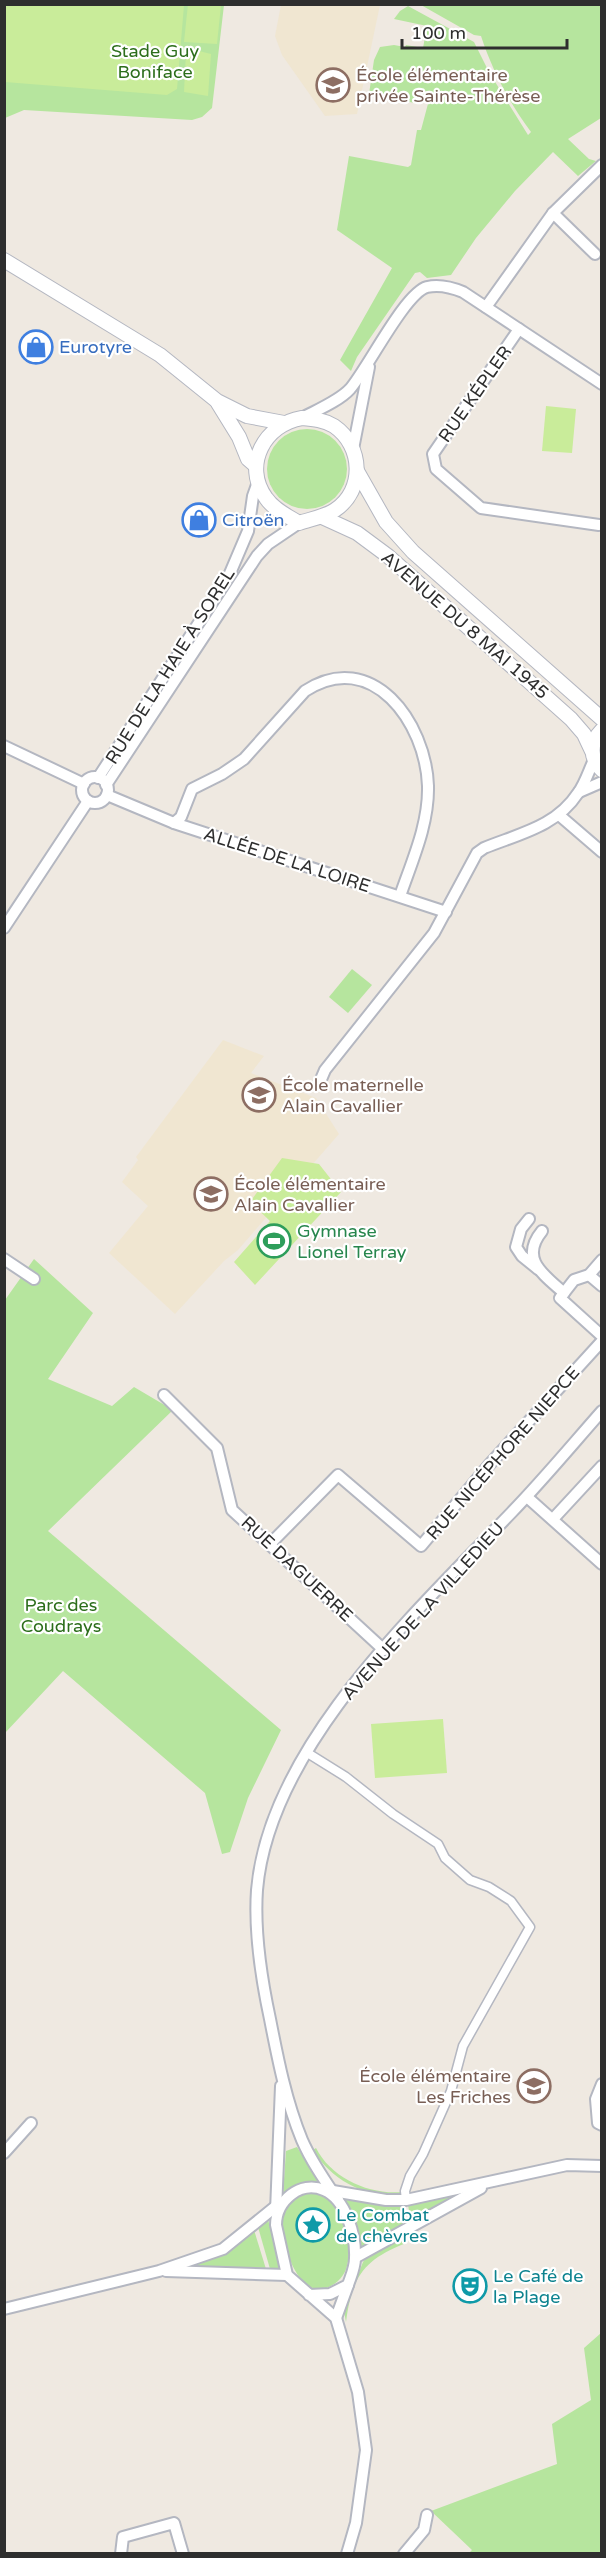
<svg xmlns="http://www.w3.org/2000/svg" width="606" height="2558" font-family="'Varela Round',sans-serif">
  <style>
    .education { fill: #f0e6d1 }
    .green { fill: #b6e59e }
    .pitch { fill: #c9ec9a }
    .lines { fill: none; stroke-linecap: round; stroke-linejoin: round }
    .pedestrian-casing { stroke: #b4b7c1; stroke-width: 11 }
    .minor-casing { stroke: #b4b7c1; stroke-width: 14 }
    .tertiary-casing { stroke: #b4b7c1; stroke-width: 16 }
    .pedestrian { stroke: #fff; stroke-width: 8 }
    .minor { stroke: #fff; stroke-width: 10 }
    .tertiary { stroke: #fff; stroke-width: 14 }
    .labels { text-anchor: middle; stroke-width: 4.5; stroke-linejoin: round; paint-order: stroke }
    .park-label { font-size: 18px; fill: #2c6e1b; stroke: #fff }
    .education-label { font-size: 18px; fill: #785e54; stroke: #fff; text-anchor: start }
    .shop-label { font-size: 18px; fill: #366cbe; stroke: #fff; text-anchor: start }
    .street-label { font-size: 18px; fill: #2e2e2e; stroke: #fff }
    .leisure-label { font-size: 18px; fill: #27864d; stroke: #fff; text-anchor: start }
    .culture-label { font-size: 18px; fill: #0d838f; stroke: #fff; text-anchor: start }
  </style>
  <rect width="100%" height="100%" fill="#efe9e1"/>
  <g class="education">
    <path d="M281 5H380L357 114 325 116 282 55 275 36Z"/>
    <path d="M223 1040 264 1056 251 1073 316 1098 339 1134 238 1250 224 1261 175 1314 109 1253 148 1206 122 1182 138 1160 136 1157Z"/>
  </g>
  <g class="green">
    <path d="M5 5H224L212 108 202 117 192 120 24 110 5 118Z"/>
    <path d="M421 5H601V118L568 139 589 159 596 161 578 176 553 152 515 191 476 238 451 275 427 278 420 272 415 273 357 357 351 371 340 360 392 268 337 230 349 156 408 167 411 165 417 130H421L429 100 421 98 420 104 369 94 374 60 380 47 394 45 405 47 406 45 423 48 427 26 394 19 400 11 408 6 474 42 489 72 528 135 531 132C510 104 492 70 481 36L474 35Z"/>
    <circle cx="307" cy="469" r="40"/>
    <path d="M352 969 372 985 348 1013 329 997Z"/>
    <path d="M34 1259 93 1313 48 1379 112 1406 134 1387 173 1410 48 1531 281 1730 248 1798 230 1852 222 1854 205 1793 63 1671 5 1733V1300Z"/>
    <path d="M297 2147 320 2184 298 2185 283 2194 286 2151Z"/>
    <path d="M316 2148C331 2178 369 2195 402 2192V2196C366 2198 332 2181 313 2150Z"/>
    <path d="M471 2189 411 2221 408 2205Z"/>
    <path d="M313 2192C320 2194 328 2197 333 2203 346 2221 358 2264 338 2281 311 2304 294 2274 287 2251 279 2224 276 2194 313 2192Z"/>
    <path d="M344 2199 403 2205 406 2223 360 2249 351 2214Z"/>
    <path d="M268 2219 280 2269H270L258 2227Z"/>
    <path d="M254 2230 266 2269H213L183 2266Z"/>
    <path d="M397 2239 406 2243C363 2260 352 2277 346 2322L344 2311 363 2262 368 2255Z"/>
    <path d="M601 2333V2553H469L472 2550 431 2511 557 2464 552 2424 591 2400 584 2348Z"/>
  </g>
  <g class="pitch">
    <path d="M188 4 221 5 217 44 184 42Z"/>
    <path d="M4 5H184L177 89 167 95 5 82Z"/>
    <path d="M195 50 211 54 208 96 184 92 186 52Z"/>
    <path d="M546 406 576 409 572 453 542 451Z"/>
    <path d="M282 1158 319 1164 341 1192 255 1285 234 1262 270 1221 250 1202Z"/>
    <path d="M443 1719 447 1773 375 1778 371 1724Z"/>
  </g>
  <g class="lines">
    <g class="pedestrian-casing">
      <path id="pedestrian" d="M306 1752 346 1777 393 1814 438 1844 445 1858 470 1880 489 1887 511 1901 530 1927 463 2046 451 2091 423 2154 410 2176 405 2191 406 2200"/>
    </g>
    <g class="minor-casing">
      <g id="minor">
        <path d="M553 213 595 254"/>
        <path d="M486 307 553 213 602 165"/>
        <path d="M519 329 433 454 436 469 481 508 599 525"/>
        <path d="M302 418C317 410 339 401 350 389 368 368 405 293 427 287 440 284 451 287 463 292L602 384"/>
        <path d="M353 449 369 367"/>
        <path d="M4 746 84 784"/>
        <circle cx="95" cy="790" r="13"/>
        <path d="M98 778 228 578 248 531 253 496 258 482"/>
        <path d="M106 785 257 556 268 544 299 523"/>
        <path d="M579 792 602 782"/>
        <path d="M107 795 174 823 446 912"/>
        <path d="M559 815 602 852"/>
        <path d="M174 823 181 817 192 789 222 774 244 759 305 691C372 647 426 723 428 786 429 824 412 861 400 896"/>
        <path d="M4 928 88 801"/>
        <path d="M319 1084 325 1070 434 933 477 853 484 848C518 834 556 827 578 793 585 784 589 770 594 760"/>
        <path d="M529 1219 521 1229 516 1247 522 1256 538 1269"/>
        <path d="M542 1231C519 1259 544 1275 564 1293"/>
        <path d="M4 1259 34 1279"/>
        <path d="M602 1260 589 1275 574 1280 560 1298 602 1336"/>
        <path d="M589 1275 602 1286"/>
        <path d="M164 1395 217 1448 232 1510 384 1650"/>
        <path d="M527 1497 602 1564"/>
        <path d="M553 1519 602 1466"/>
        <path d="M271 1543 338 1475 421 1546 489 1465 602 1341"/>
        <path d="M602 2084 596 2099 598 2123 602 2125"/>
        <path d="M4 2153 31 2123"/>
        <path d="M327 2190 386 2200H406L567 2165 602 2166"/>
        <path d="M338 2200C325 2181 311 2161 302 2140 286 2101 278 2060 270 2019 261 1977 254 1933 257 1890 269 1747 417 1611 512 1512 543 1480 572 1445 602 1411"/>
        <path d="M276 2211 281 2086"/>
        <path d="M356 2257 481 2188"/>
        <path d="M166 2271 287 2275"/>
        <path d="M309 2295 330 2294 348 2285C351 2276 355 2268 355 2258 356 2236 346 2199 324 2190 300 2180 276 2201 276 2225L287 2275 336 2318 358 2392 366 2450 356 2523 347 2554"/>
        <path d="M4 2309 159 2271 223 2249 280 2203"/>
        <path d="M336 2318 348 2285"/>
        <path d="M121 2554 123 2537 174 2523 183 2554"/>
        <path d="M404 2554 424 2530 427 2515"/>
      </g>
    </g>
    <g class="tertiary-casing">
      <g id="tertiary">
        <path d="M4 260 160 355 217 401 247 416 284 423"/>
        <path d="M218 403 239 437 248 459 256 466"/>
        <path d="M302 418C314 419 324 420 334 426 363 446 365 490 335 510 324 517 311 519 299 523 288 516 274 510 266 498 242 465 265 424 302 418Z"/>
        <path d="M357 471 386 522 413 552 602 719"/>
        <path d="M322 517 357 533 388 556 571 719 584 734 592 751"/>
        <path d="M602 730C590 742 589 758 602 770"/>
      </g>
    </g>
    <use href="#pedestrian" class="pedestrian"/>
    <use href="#minor" class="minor"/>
    <use href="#tertiary" class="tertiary"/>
  </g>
  <defs>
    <g id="school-ring" transform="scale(1.725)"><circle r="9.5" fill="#fff" stroke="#8d6e63" stroke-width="1.5"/><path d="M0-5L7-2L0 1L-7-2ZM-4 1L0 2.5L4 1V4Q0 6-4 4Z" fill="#8d6e63"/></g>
    <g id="shop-ring" transform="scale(1.725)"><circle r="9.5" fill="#fff" stroke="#3f7fe0" stroke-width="1.5"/><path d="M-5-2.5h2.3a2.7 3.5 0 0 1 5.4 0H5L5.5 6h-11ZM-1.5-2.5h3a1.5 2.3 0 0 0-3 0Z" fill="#3f7fe0"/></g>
    <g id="stadium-ring" transform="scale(1.725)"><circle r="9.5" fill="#fff" stroke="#2e9e5b" stroke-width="1.5"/><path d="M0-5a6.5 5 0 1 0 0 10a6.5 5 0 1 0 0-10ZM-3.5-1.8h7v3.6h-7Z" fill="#2e9e5b"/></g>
    <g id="sight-ring" transform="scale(1.725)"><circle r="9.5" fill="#fff" stroke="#0f9aa8" stroke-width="1.5"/><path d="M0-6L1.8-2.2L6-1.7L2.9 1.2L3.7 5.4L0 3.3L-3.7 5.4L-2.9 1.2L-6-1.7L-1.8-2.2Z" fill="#0f9aa8"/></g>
    <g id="theatre-ring" transform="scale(1.725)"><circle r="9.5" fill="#fff" stroke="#0f9aa8" stroke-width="1.5"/><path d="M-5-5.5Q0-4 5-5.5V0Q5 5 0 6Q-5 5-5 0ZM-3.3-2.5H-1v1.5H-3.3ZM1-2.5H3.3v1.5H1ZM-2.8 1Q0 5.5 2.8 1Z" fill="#0f9aa8"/></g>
  </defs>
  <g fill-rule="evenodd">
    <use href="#school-ring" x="333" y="85"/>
    <use href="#shop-ring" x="36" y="347"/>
    <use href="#shop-ring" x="199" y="520"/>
    <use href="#school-ring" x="259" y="1095"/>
    <use href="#school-ring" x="211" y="1194"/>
    <use href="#stadium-ring" x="274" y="1241"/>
    <use href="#school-ring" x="534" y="2086"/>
    <use href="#sight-ring" x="313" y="2225"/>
    <use href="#theatre-ring" x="470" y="2286"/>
  </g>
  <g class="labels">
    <g class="park-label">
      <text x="155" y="57">Stade Guy<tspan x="155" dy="21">Boniface</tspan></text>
      <text x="61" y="1611">Parc des<tspan x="61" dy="21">Coudrays</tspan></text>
    </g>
    <g class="education-label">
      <text x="356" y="81">École élémentaire<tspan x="356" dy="21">privée Sainte-Thérèse</tspan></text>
      <text x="282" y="1091">École maternelle<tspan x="282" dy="21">Alain Cavallier</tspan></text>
      <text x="234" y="1190">École élémentaire<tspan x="234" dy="21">Alain Cavallier</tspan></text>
      <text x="511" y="2082" text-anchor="end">École élémentaire<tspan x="511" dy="21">Les Friches</tspan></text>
    </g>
    <g class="shop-label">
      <text x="59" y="353">Eurotyre</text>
      <text x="222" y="526">Citroën</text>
    </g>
    <g class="street-label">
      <text transform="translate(475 394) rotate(-55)" y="6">RUE KÉPLER</text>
      <text transform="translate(465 625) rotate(41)" y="6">AVENUE DU 8 MAI 1945</text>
      <text transform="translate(170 666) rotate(-58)" y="6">RUE DE LA HAIE À SOREL</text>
      <text transform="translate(287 860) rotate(18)" y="6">ALLÉE DE LA LOIRE</text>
      <text transform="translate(503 1453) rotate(-49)" y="6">RUE NICÉPHORE NIEPCE</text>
      <text transform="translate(297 1569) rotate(43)" y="6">RUE DAGUERRE</text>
      <text transform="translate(423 1611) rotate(-48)" y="6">AVENUE DE LA VILLEDIEU</text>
    </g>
    <g class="leisure-label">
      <text x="297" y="1237">Gymnase<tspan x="297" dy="21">Lionel Terray</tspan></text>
    </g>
    <g class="culture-label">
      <text x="336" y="2221">Le Combat<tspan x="336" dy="21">de chèvres</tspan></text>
      <text x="493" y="2282">Le Café de<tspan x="493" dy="21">la Plage</tspan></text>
    </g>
  </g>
  <rect width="606" height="2558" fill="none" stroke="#2e2e2e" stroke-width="12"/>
  <path d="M402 39v9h165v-9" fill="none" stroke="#2e2e2e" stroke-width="3"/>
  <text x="411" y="39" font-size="18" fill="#2e2e2e" stroke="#ffffff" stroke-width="4.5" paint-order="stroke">100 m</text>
</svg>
